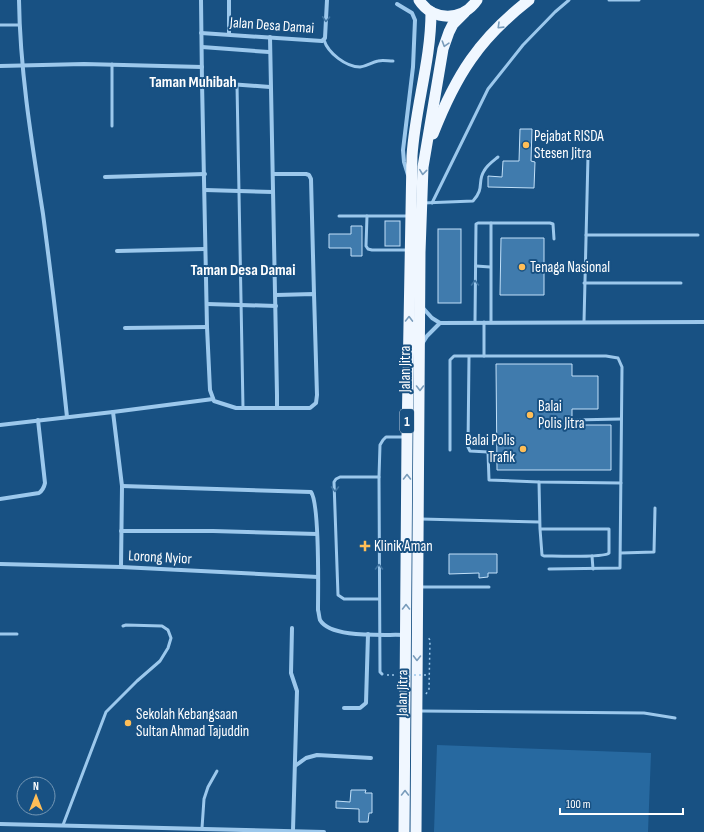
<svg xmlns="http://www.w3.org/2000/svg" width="704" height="832" font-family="'Sofia Sans Condensed',sans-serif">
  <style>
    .green { fill: #2769a0 }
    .building { fill: #407bad; stroke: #c1e0f9 }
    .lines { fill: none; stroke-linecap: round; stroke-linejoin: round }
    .path { stroke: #9cc8ec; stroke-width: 1.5; stroke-dasharray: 2 3; stroke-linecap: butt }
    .service { stroke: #9cc8ec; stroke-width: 3 }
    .minor { stroke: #9cc8ec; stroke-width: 4 }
    .trunk { stroke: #f0f7ff; stroke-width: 11 }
    .path-bridge { stroke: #9cc8ec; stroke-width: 1.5; stroke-dasharray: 2 3; stroke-linecap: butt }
    .oneway { stroke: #4075a2 }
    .oneway2 { stroke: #799cbb }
    .poi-dot { fill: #ffbe57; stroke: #185183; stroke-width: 1.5 }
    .labels { text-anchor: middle; stroke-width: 4; stroke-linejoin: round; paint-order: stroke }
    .shield { fill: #185183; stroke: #bacbda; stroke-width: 1 }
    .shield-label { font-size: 14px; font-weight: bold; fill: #fff }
    .street-label { font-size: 15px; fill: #fff; stroke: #185183 }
    .poi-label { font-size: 15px; fill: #fff; stroke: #185183; text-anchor: start }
    .neighbourhood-label { font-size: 16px; font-weight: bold; fill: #fff; stroke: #185183 }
  </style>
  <rect width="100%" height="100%" fill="#185183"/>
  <path class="green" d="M437 745 651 753 648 832H434Z"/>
  <g class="building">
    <path d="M520 129H532L531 161 535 162 534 188 488 187V176L502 177 503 161H519Z"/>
    <rect x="385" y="221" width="15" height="25"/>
    <path d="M351 226H362V256H351V248H329V234H351Z"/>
    <rect x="438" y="229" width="23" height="74"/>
    <path d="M501 238H544V295H500Z"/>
    <path d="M496 364H572V376H598V409H572V417L570 420 572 425H611V470H497Z"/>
    <path d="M449 554H497V573H488V577L479 578V573L449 574Z"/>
    <path d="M351 790H366L365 793H372V813H369L368 822H359V809L336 808V801L350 802Z"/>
  </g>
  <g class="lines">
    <g class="path">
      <path d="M387 675H395"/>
      <path d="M426 694 429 689 430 640 427 636"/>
    </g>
    <g class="service">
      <path d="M609 0H639"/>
      <path d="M0 25H19"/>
      <path d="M324 40C328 53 346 67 360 67 367 66 372 62 378 61 382 60 388 61 393 61"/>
      <path d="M237 85 243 408"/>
      <path d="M112 126V64"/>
      <path d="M423 203 473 201C485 188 477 182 484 171 487 165 493 161 498 157"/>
      <path d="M432 203 488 89 523 45 555 12 569 0"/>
      <path d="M339 216H409"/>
      <path d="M367 216 366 246 368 249 372 250H408"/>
      <path d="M586 235H698"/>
      <path d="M476 266 490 267"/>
      <path d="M584 283H681"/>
      <path d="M475 322 476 224 478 223H550L553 224 554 239"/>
      <path d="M484 322V356"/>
      <path d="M491 322V223"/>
      <path d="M584 322 588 156"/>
      <path d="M469 357 468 447 470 451 488 452 489 480 539 482 621 483"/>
      <path d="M573 420 621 419"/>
      <path d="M450 450V360L454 356H606L618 358 622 367 620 568 549 569"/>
      <path d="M539 482 540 529 542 555 544 556C554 556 605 558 609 553V529H540"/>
      <path d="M421 519 539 522"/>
      <path d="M621 553 654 552 655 508"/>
      <path d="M592 556 593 569"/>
      <path d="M420 587H489"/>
      <path d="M378 599H344L338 595 334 482 336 479 340 477H379"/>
      <path d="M0 634H17"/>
      <path d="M382 674 380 672 379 477 380 445 383 440 386 437H405"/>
      <path d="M420 711 644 713 675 718"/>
      <path d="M63 825 106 712 137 681 160 661 168 648 171 638 168 630 162 626 126 625 123 626"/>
      <path d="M202 828 204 799 208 787 217 771"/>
    </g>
    <g class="minor">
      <path d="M19 0C20 72 32 144 43 214 52 282 60 349 67 417"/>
      <path d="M201 0 202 82 207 327 210 390 214 401 236 408H277V395L270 37"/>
      <path d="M229 0V34"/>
      <path d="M397 4 412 13 415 20 413 67 403 150 404 162 408 175"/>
      <path d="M201 33 322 41 325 38 327 0"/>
      <path d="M202 47 269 52"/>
      <path d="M0 66 84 64 202 67"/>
      <path d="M202 82 270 87"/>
      <path d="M273 174H306L309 175 311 179 314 294"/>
      <path d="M105 177 205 174"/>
      <path d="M205 190 273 192"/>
      <path d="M117 251 205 249"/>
      <path d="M276 295 314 294 317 395 316 403 310 408H277"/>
      <path d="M207 304 276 306"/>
      <path d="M423 308 432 318 440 323 704 322"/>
      <path d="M125 328 207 327"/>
      <path d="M422 344 427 336 440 323"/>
      <path d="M113 412 122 486 121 567"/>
      <path d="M0 425 113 412 213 399"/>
      <path d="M122 486 311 492C320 504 318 590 318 610 319 613 319 617 320 620 331 639 385 634 405 635"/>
      <path d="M0 499 39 493C43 490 44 488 45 483L38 420"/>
      <path d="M121 531H213L317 534"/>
      <path d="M0 564 121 567 318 577"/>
      <path d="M292 628 291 673 297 691 293 830"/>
      <path d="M344 708H360L366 703 368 634"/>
      <path d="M295 766 306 758 317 755 371 758"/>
      <path d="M0 824 324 832"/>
    </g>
    <g class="trunk">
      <path d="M419 0C433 22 463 21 477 0"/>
      <path d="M433 134C456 75 479 39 529 0"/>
      <path d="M404 832 407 437 412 156C415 108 431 61 431 12"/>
      <path d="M416 832 420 252 423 167 443 49 449 32 453 24 465 12"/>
    </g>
    <path class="path-bridge" d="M399 675H427"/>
  </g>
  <defs><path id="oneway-chevron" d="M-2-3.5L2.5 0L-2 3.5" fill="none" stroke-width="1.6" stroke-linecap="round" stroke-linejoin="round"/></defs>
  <g class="oneway">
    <use href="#oneway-chevron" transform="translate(326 19) rotate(93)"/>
    <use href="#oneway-chevron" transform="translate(475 283) rotate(-90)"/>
    <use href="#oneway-chevron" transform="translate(335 489) rotate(90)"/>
    <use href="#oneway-chevron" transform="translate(379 567) rotate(-90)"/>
  </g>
  <g class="oneway2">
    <use href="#oneway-chevron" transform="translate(500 26) rotate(136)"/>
    <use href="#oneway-chevron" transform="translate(445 44) rotate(107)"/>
    <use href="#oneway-chevron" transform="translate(423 172) rotate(96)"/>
    <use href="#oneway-chevron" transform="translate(409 319) rotate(-89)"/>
    <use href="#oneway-chevron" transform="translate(420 388) rotate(90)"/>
    <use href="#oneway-chevron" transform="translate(407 477) rotate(-90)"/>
    <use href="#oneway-chevron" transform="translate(406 607) rotate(-90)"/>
    <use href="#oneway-chevron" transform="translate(417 658) rotate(91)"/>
    <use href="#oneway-chevron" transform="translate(405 793) rotate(-90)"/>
  </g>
  <g class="poi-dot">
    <circle cx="526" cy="145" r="4"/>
    <circle cx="522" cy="267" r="4"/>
    <circle cx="530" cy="415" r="4"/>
    <circle cx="523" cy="449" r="4"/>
    <path d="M363 540h4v4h4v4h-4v4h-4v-4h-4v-4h4z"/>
    <circle cx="128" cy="723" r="4"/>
  </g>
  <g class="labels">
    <rect class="shield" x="400" y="409" width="14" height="24" rx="3"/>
    <g class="shield-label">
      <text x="407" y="426">1</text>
    </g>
    <g class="street-label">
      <text transform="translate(272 25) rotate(4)" y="5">Jalan Desa Damai</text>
      <text transform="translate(405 369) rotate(-90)" y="5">Jalan Jitra</text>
      <text transform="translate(160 557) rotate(3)" y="5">Lorong Nyior</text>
      <text transform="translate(402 693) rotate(-89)" y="5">Jalan Jitra</text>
    </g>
    <g class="poi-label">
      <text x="534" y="141">Pejabat RISDA<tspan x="534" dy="17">Stesen Jitra</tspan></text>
      <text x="530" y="272">Tenaga Nasional</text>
      <text x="538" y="411">Balai<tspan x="538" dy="17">Polis Jitra</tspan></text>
      <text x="515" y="445" text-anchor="end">Balai Polis<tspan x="515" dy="17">Trafik</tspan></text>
      <text x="374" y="551">Klinik Aman</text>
      <text x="136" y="719">Sekolah Kebangsaan<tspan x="136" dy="17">Sultan Ahmad Tajuddin</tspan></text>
    </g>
    <g class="neighbourhood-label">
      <text x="193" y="87">Taman Muhibah</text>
      <text x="243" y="275">Taman Desa Damai</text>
    </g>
  </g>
  <g transform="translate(36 796)"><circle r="19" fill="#185183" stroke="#7497b5"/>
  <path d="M0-3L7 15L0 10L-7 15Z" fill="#ffbe57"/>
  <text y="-6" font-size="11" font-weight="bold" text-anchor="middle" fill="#ffffff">N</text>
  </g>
  <path d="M560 808v6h123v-6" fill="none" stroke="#ffffff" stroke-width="2"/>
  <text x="566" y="808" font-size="12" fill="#ffffff" stroke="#185183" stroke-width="3" paint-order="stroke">100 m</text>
</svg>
